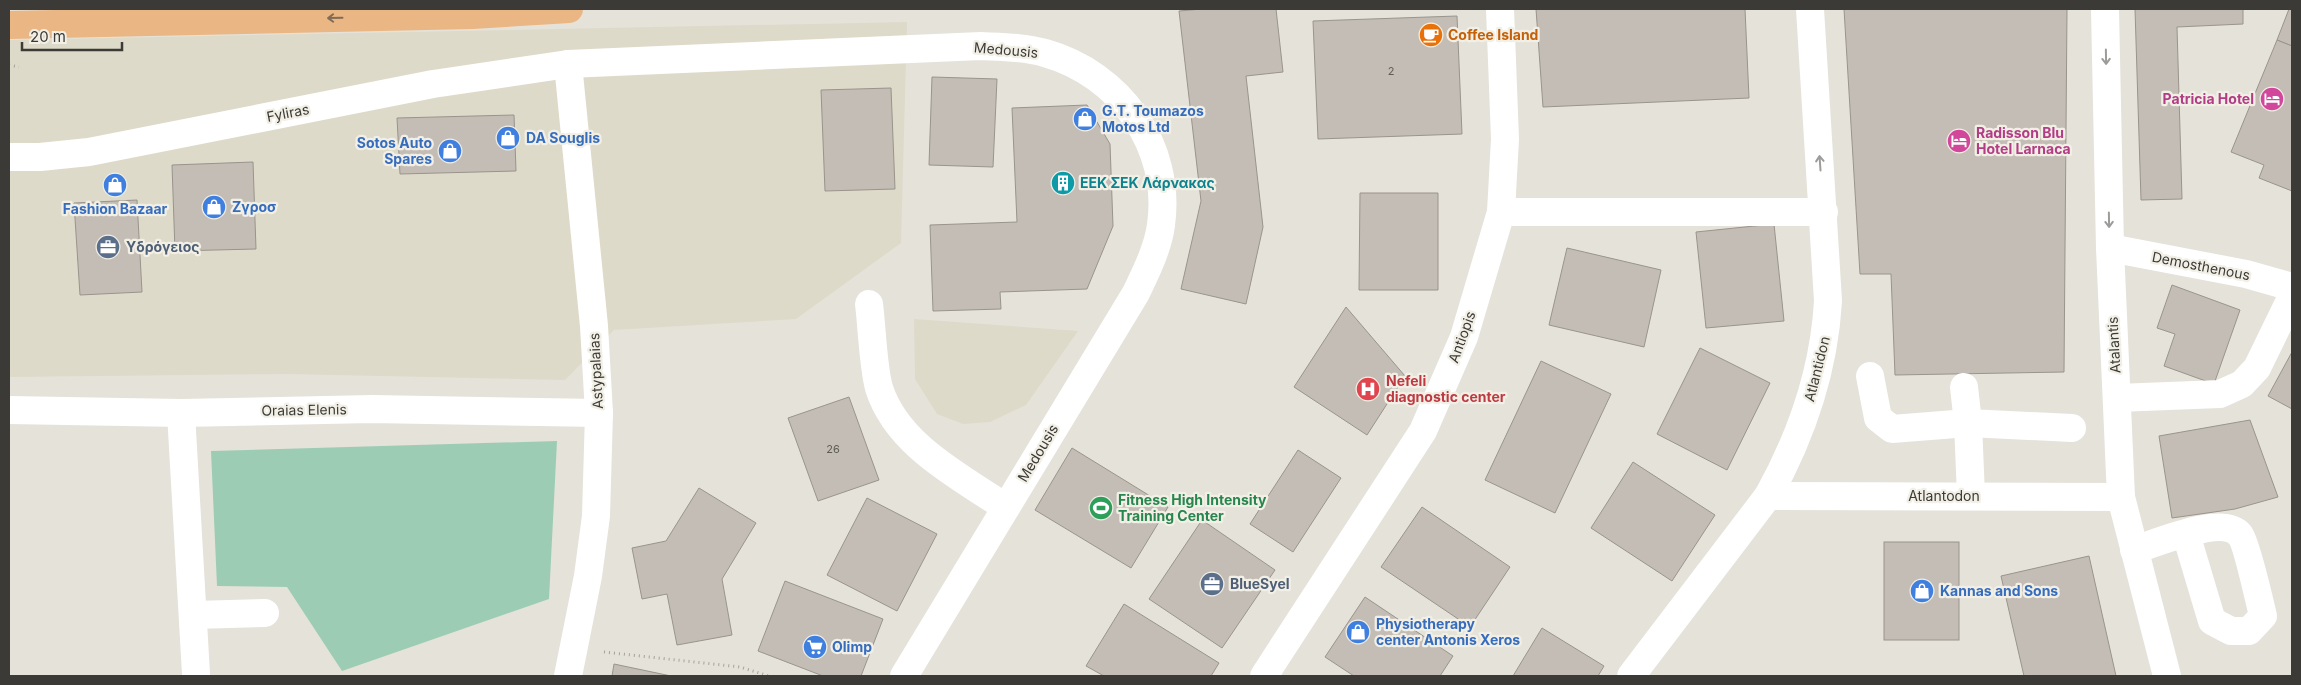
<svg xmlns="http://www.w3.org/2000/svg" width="2301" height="685" font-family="Inter,sans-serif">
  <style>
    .built { fill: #dedac9 }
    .green { fill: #9dccb5 }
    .building { fill: #c4bdb5; stroke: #99948c }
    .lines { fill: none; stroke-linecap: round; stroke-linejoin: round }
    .path { stroke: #a4a29b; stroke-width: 3; stroke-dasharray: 1 4; stroke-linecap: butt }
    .minor { stroke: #fff; stroke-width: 28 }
    .major { stroke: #eab683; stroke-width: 28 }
    .oneway { stroke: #816c55 }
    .oneway2 { stroke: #9d9c9a }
    .labels { text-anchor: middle; stroke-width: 4.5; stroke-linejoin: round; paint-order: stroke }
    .number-label { font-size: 11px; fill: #5d5b56 }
    .food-label { font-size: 14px; font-weight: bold; fill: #c56008; stroke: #f2f0e6; text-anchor: start }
    .street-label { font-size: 14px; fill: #3b3a36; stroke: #f2f0e6 }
    .hotel-label { font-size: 14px; font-weight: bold; fill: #b23c85; stroke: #f2f0e6; text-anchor: end }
    .shop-label { font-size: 14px; font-weight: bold; fill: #366cbe; stroke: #f2f0e6; text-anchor: start }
    .culture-label { font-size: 14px; font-weight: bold; fill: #0d838f; stroke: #f2f0e6; text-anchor: start }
    .service-label { font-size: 14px; font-weight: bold; fill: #4e5e75; stroke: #f2f0e6; text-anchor: start }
    .health-label { font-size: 14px; font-weight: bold; fill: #be3a42; stroke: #f2f0e6; text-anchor: start }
    .leisure-label { font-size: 14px; font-weight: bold; fill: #27864d; stroke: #f2f0e6; text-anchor: start }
  </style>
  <rect width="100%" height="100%" fill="#e5e2d9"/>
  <g class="built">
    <path d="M907 22 901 243 796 319 614 330 565 380 288 374 9 377V40Z"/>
    <path d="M914 319 1078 331 1026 405 990 422 963 424 937 414 915 379Z"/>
  </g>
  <path class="green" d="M557 441 549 599 342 671 287 587 217 586 211 451Z"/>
  <g class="building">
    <path d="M1202 9H1276L1283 72 1246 76 1263 227 1246 304 1181 289 1201 201 1179 11Z"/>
    <path d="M1536 9H1745L1749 98 1543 107Z"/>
    <path d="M1844 9H2067L2064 372 1895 375 1891 274H1860Z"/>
    <path d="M2135 9H2243V24L2177 27 2182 199 2141 200Z"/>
    <path d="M2289 9H2292V46L2277 40Z"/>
    <path d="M1457 16 1462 134 1318 139 1313 21Z"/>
    <path d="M2277 40 2292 46V191L2259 178 2264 165 2231 152Z"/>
    <path d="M932 77 997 79 993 167 929 165Z"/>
    <path d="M891 88 895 189 825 191 821 90Z"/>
    <path d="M1087 105 1110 144 1113 226 1087 289 1000 292 1001 309 933 311 930 225 1017 222 1012 108Z"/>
    <path d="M514 115 516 171 400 174 397 118Z"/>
    <path d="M253 162 256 249 175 251 172 165Z"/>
    <path d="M1360 193H1438V290H1359Z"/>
    <path d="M137 200 142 292 80 295 74 203Z"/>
    <path d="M1774 224 1784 321 1706 328 1696 232Z"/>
    <path d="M1567 248 1661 270 1644 347 1549 325Z"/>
    <path d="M2172 285 2240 310 2214 384 2164 366 2175 334 2157 328Z"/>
    <path d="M1346 307 1405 376 1367 435 1294 387Z"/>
    <path d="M1700 348 1770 383 1727 470 1657 434Z"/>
    <path d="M2292 352V409L2268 396Z"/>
    <path d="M1541 361 1611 394 1555 513 1485 480Z"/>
    <path d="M849 397 879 480 818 501 788 418Z"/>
    <path d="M2250 420 2278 497 2235 509 2172 518 2159 436Z"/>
    <path d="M1072 448 1168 507 1131 568 1035 510Z"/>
    <path d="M1298 450 1341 478 1293 552 1250 524Z"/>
    <path d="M1633 462 1715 515 1672 581 1591 528Z"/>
    <path d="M699 488 756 523 722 579 732 635 677 645 667 594 642 599 632 548 666 541Z"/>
    <path d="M867 498 937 534 897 611 827 575Z"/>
    <path d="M1422 507 1510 567 1470 627 1381 567Z"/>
    <path d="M1202 520 1275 570 1222 648 1149 599Z"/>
    <rect x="1884" y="542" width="75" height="98"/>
    <path d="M2089 556 2116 676H2024L2001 576Z"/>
    <path d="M785 581 883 619 861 676H823L758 651Z"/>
    <path d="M1365 597 1453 656 1440 676H1354L1325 657Z"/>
    <path d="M1124 604 1219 663 1211 676H1104L1086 666Z"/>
    <path d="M1542 628 1604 666 1598 676H1513Z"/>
    <path d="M614 664 671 676H612Z"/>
  </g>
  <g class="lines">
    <g class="path">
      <path d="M9 65 19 67"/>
      <path d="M604 652 740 667 769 676"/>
    </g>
    <g class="minor">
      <path d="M2105 9 2110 248 2121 497 2167 676"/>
      <path d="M568 64 594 326 599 413 596 516 588 576 568 676"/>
      <path d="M9 157H40L89 152 433 84 568 64 981 46C1002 47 1025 47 1045 53 1120 74 1172 146 1161 225 1158 248 1146 272 1136 293L904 676"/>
      <path d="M1501 212H1824"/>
      <path d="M2110 248 2246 274 2292 287"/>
      <path d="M869 304C872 327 873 367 879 388 897 445 959 476 1005 507"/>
      <path d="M1870 376 1878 418 1892 429 1968 423 2072 428"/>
      <path d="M1964 387 1968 423 1971 496"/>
      <path d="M2117 398 2220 394 2242 384 2257 368 2292 296"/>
      <path d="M9 410 181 413 372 409 599 413"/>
      <path d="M181 413 196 674"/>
      <path d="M1768 496 2121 497"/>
      <path d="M2134 550C2157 543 2223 514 2240 535 2246 542 2260 603 2263 616L2249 631H2231L2212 621 2186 534"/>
      <path d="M193 615 265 613"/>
      <path d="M1264 676 1423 431 1464 337 1501 212 1505 139 1500 9"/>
      <path d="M1631 676 1768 496C1802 435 1824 371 1828 301L1810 9"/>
    </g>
    <path class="major" d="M9 25 472 15 569 9"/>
  </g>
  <defs><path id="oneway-shaft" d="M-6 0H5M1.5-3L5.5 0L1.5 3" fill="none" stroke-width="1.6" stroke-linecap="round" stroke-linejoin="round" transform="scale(1.25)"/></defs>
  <use class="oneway" href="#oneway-shaft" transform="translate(335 18) rotate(179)"/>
  <g class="oneway2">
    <use href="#oneway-shaft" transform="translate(2106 57) rotate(89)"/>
    <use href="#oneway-shaft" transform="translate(1820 163) rotate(-94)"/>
    <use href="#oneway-shaft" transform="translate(2109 220) rotate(89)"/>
  </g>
  <defs>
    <g id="cafe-disc" transform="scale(1.25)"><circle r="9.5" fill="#e8710a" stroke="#f2f0e6"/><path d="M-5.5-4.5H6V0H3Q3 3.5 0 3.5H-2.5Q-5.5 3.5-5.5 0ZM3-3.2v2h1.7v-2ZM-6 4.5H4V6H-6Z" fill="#fff"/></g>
    <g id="hotel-disc" transform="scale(1.25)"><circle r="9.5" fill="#d1479c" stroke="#f2f0e6"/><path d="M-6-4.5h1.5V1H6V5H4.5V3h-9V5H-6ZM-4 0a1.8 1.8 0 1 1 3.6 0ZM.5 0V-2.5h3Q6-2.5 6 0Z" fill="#fff"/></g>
    <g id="shop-disc" transform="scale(1.25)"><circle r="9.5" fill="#3f7fe0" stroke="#f2f0e6"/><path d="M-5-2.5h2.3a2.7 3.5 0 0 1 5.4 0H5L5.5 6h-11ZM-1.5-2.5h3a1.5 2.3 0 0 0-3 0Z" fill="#fff"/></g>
    <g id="building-disc" transform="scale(1.25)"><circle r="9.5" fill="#0f9aa8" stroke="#f2f0e6"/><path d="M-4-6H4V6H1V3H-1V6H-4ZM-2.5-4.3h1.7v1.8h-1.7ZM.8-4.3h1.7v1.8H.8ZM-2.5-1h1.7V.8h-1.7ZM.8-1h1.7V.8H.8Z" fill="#fff"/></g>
    <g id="office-disc" transform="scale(1.25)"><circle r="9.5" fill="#5c6f8a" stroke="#f2f0e6"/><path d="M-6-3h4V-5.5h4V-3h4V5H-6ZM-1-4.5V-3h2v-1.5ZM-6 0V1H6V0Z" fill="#fff"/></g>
    <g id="hospital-disc" transform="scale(1.25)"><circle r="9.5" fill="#e0444e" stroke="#f2f0e6"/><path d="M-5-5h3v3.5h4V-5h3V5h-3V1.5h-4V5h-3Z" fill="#fff"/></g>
    <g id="stadium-disc" transform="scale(1.25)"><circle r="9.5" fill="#2e9e5b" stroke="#f2f0e6"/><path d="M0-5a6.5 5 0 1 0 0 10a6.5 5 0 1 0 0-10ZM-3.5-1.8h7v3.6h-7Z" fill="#fff"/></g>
    <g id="supermarket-disc" transform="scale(1.25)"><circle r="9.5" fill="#3f7fe0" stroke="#f2f0e6"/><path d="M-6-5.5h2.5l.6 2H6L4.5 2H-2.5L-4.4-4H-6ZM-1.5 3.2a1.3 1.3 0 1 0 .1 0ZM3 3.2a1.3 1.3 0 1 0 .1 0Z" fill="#fff"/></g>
  </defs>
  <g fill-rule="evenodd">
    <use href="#cafe-disc" x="1431" y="35"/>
    <use href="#hotel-disc" x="2272" y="99"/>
    <use href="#shop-disc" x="1085" y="119"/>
    <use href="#shop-disc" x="508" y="138"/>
    <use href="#hotel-disc" x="1959" y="141"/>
    <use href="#shop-disc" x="450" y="151"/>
    <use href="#building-disc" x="1063" y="183"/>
    <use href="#shop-disc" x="115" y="185"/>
    <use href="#shop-disc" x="214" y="207"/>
    <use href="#office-disc" x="108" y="247"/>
    <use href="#hospital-disc" x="1368" y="389"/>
    <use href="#stadium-disc" x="1101" y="508"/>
    <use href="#office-disc" x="1212" y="584"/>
    <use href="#shop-disc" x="1922" y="591"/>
    <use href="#shop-disc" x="1358" y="632"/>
    <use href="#supermarket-disc" x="815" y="647"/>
  </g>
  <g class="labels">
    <g class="number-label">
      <text x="1391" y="75">2</text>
      <text x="833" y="453">26</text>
    </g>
    <g class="food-label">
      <text x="1448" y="40">Coffee Island</text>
    </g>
    <g class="street-label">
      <text transform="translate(1006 50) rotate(5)" y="5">Medousis</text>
      <text transform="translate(288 113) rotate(-11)" y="5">Fyliras</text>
      <text transform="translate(2201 266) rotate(11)" y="5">Demosthenous</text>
      <text transform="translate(1462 337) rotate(-70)" y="5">Antiopis</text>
      <text transform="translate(2114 345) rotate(-93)" y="5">Atalantis</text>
      <text transform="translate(1817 369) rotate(-76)" y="5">Atlantidon</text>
      <text transform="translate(596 371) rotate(-93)" y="5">Astypalaias</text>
      <text transform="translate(304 410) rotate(-1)" y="5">Oraias Elenis</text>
      <text transform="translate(1038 453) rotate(-59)" y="5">Medousis</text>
      <text x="1944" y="501">Atlantodon</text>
    </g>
    <g class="hotel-label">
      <text x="2254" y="104">Patricia Hotel</text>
      <text x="1976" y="138" text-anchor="start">Radisson Blu<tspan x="1976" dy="16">Hotel Larnaca</tspan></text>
    </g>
    <g class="shop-label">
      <text x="1102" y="116">G.T. Toumazos<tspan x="1102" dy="16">Motos Ltd</tspan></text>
      <text x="526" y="143">DA Souglis</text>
      <text x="432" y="148" text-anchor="end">Sotos Auto<tspan x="432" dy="16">Spares</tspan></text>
      <text x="232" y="212">Ζγροσ</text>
      <text x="115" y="214" text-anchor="middle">Fashion Bazaar</text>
      <text x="1940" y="596">Kannas and Sons</text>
      <text x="1376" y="629">Physiotherapy<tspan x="1376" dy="16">center Antonis Xeros</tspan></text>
      <text x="832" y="652">Olimp</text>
    </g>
    <g class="culture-label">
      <text x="1080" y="188">ΕΕΚ ΣΕΚ Λάρνακας</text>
    </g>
    <g class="service-label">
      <text x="126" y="252">Υδρόγειος</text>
      <text x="1230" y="589">BlueSyel</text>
    </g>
    <g class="health-label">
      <text x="1386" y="386">Nefeli<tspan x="1386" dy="16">diagnostic center</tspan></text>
    </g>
    <g class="leisure-label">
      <text x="1118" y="505">Fitness High Intensity<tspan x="1118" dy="16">Training Center</tspan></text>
    </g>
  </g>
  <rect width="2301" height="685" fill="none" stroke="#3b3a36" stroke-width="20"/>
  <path d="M22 42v8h100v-8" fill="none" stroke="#3b3a36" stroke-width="2.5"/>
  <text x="30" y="42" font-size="15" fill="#3b3a36" stroke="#f2f0e6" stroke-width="4" paint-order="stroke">20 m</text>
</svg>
